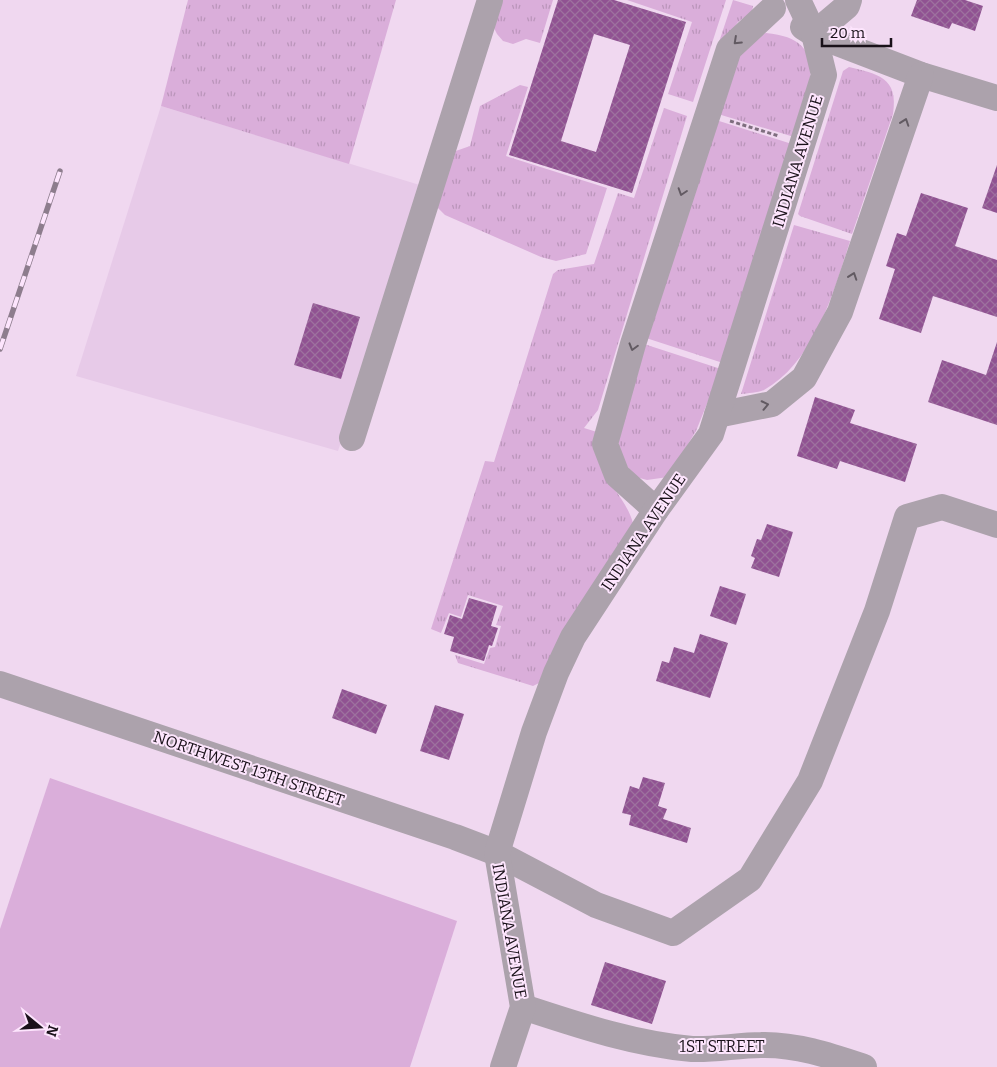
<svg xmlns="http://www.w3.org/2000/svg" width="997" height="1067" font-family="Bitter,serif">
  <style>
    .built { fill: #e7cae8 }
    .grass { fill: url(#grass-tufts) }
    .pitch { fill: #daaeda }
    .building { fill: url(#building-cross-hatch); fill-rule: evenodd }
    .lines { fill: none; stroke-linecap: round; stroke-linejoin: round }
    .path { stroke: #7e6e7e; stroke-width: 3; stroke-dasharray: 4 2.5; stroke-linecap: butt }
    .minor { stroke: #aca2ac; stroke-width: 26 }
    .rail-casing { stroke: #8d7d8d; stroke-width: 5.5 }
    .rail { stroke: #fde5fd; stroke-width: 4; stroke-dasharray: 11; stroke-linecap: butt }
    .oneway { stroke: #625a62 }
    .labels { text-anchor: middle; stroke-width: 4; stroke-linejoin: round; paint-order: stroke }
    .street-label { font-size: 16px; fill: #191119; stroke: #fde5fd }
  </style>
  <defs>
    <pattern id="grass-tufts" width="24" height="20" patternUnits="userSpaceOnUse" patternTransform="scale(1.25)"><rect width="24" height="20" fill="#daaeda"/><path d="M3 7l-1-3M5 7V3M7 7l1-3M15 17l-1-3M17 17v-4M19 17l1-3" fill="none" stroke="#ba95ba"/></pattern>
    <pattern id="building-cross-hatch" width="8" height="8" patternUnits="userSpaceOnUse" patternTransform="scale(1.25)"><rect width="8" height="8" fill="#905292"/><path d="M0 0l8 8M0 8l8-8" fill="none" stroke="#9d719e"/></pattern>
  </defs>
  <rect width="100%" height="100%" fill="#f0d8f0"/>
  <path class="built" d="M161 106 423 186 338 451 76 376Z"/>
  <g class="grass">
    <path d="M188 0H396L349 164 161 106Z"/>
    <path d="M501 0H553L540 43 526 39 513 44 503 41 497 34 493 26Z"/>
    <path d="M627 0H726L693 102 668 94 692 22Z"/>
    <path d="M733 0 753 6 752 12 738 22 719 48H717Z"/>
    <path d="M766 33C835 39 806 93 794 137L718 114 735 59 755 36Z"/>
    <path d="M849 67C877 74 899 77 893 114L852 234 800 216 798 214 843 71Z"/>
    <path d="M520 85 528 87 506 156 607 188 586 254 556 261 541 257 445 215 436 206 453 152 470 146 480 106Z"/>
    <path d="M664 108 687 116 598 410 584 428 597 432C598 443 596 459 601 468 611 487 627 502 633 523L539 683 533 686 458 663 455 655 484 664 490 648 495 647 501 626 496 625 503 606 468 595 461 617 449 613 441 633 431 629 485 461 494 462 553 274 558 270 594 264 618 193 634 198Z"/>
    <path d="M716 120 792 144 723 363 646 338Z"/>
    <path d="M794 225 850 241C834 292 814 362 764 390 757 393 748 393 741 394Z"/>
    <path d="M644 344 721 369 696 431 668 477 647 480 636 477 620 458 618 437Z"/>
  </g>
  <path class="pitch" d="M50 778 457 921 410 1067H0V929Z"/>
  <g class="building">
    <path d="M558 0H614L686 22 632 193 509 155ZM594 34 630 45 596 152 561 141Z"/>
    <path d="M917 0H965L983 6 975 31 952 23 949 29 911 16Z"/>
    <path d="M997 165V213L982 208Z"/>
    <path d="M921 193 968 208 955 246 997 260V317L933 296 921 333 879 319 895 269 886 266 897 233 906 236Z"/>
    <path d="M313 303 360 317 341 379 294 365Z"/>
    <path d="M997 342V425L928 402 942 360 986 375Z"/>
    <path d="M815 397 855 410 850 423 917 444 905 482 840 461 837 469 797 456Z"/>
    <path d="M767 524 793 532 779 577 751 568 755 558 751 556 757 539 761 540Z"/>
    <path d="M720 586 746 594 736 625 710 616Z"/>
    <path d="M469 598 497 606 491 626 498 628 492 646 489 645 484 661 450 651 454 637 444 634 450 615 462 619Z"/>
    <path d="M700 634 728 643 710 698 656 681 662 661 669 663 674 647 694 653Z"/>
    <path d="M342 689 387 705 376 734 332 718Z"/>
    <path d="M435 705 464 714 449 760 420 751Z"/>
    <path d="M643 777 665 783 658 806 667 809 663 819 691 828 687 843 629 825 631 815 622 813 630 786 639 789Z"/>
    <path d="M605 962 666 981 652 1024 591 1005Z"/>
  </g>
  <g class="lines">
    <path class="path" d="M730 121 779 136"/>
    <g class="minor">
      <path d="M803 27 814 34 921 75 997 98"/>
      <path d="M814 34 847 6 849 0"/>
      <path d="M717 415 772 404 804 378 840 312 921 75"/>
      <path d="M352 438 490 0"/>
      <path d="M656 510 617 475 605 444 633 344 729 49 773 8"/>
      <path d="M0 684 455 837 497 853 596 905 673 933 750 879 810 781 877 611 907 517 942 507 997 525"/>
      <path d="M523 1007C578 1025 634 1044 692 1049 715 1050 738 1045 761 1045 796 1044 831 1056 864 1067"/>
      <path d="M503 1067 523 1007 497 853 534 732 556 673 573 637 656 510 711 434 824 75 814 34 798 0"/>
    </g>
    <g class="rail-casing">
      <path id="rail" d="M0 349 60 171"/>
    </g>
    <use href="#rail" class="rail"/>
  </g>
  <defs><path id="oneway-chevron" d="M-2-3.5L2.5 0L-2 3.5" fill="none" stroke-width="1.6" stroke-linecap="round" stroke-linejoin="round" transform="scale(1.25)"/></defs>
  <g class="oneway">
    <use href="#oneway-chevron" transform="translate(737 41) rotate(137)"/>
    <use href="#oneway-chevron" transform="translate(905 122) rotate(-71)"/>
    <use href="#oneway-chevron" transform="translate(682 192) rotate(108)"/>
    <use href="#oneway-chevron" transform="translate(853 276) rotate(-71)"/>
    <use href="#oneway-chevron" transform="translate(633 347) rotate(106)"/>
    <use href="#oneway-chevron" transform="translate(765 405) rotate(-12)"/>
  </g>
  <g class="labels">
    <g class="street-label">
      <text transform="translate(797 161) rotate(-73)" y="6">INDIANA AVENUE</text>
      <text transform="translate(643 532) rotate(-56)" y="6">INDIANA AVENUE</text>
      <text transform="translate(249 768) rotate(19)" y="6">NORTHWEST 13TH STREET</text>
      <text transform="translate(510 931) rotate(80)" y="6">INDIANA AVENUE</text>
      <text x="722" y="1052">1ST STREET</text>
    </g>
  </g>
  <g transform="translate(40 1027) rotate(108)" stroke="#fde5fd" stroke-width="4" paint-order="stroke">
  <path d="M0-4L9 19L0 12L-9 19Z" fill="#191119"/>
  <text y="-8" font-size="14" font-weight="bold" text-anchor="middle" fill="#191119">N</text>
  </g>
  <path d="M822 38v8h69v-8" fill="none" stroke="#191119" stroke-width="2.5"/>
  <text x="830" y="38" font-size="15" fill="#191119" stroke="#fde5fd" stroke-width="4" paint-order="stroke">20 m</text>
</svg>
